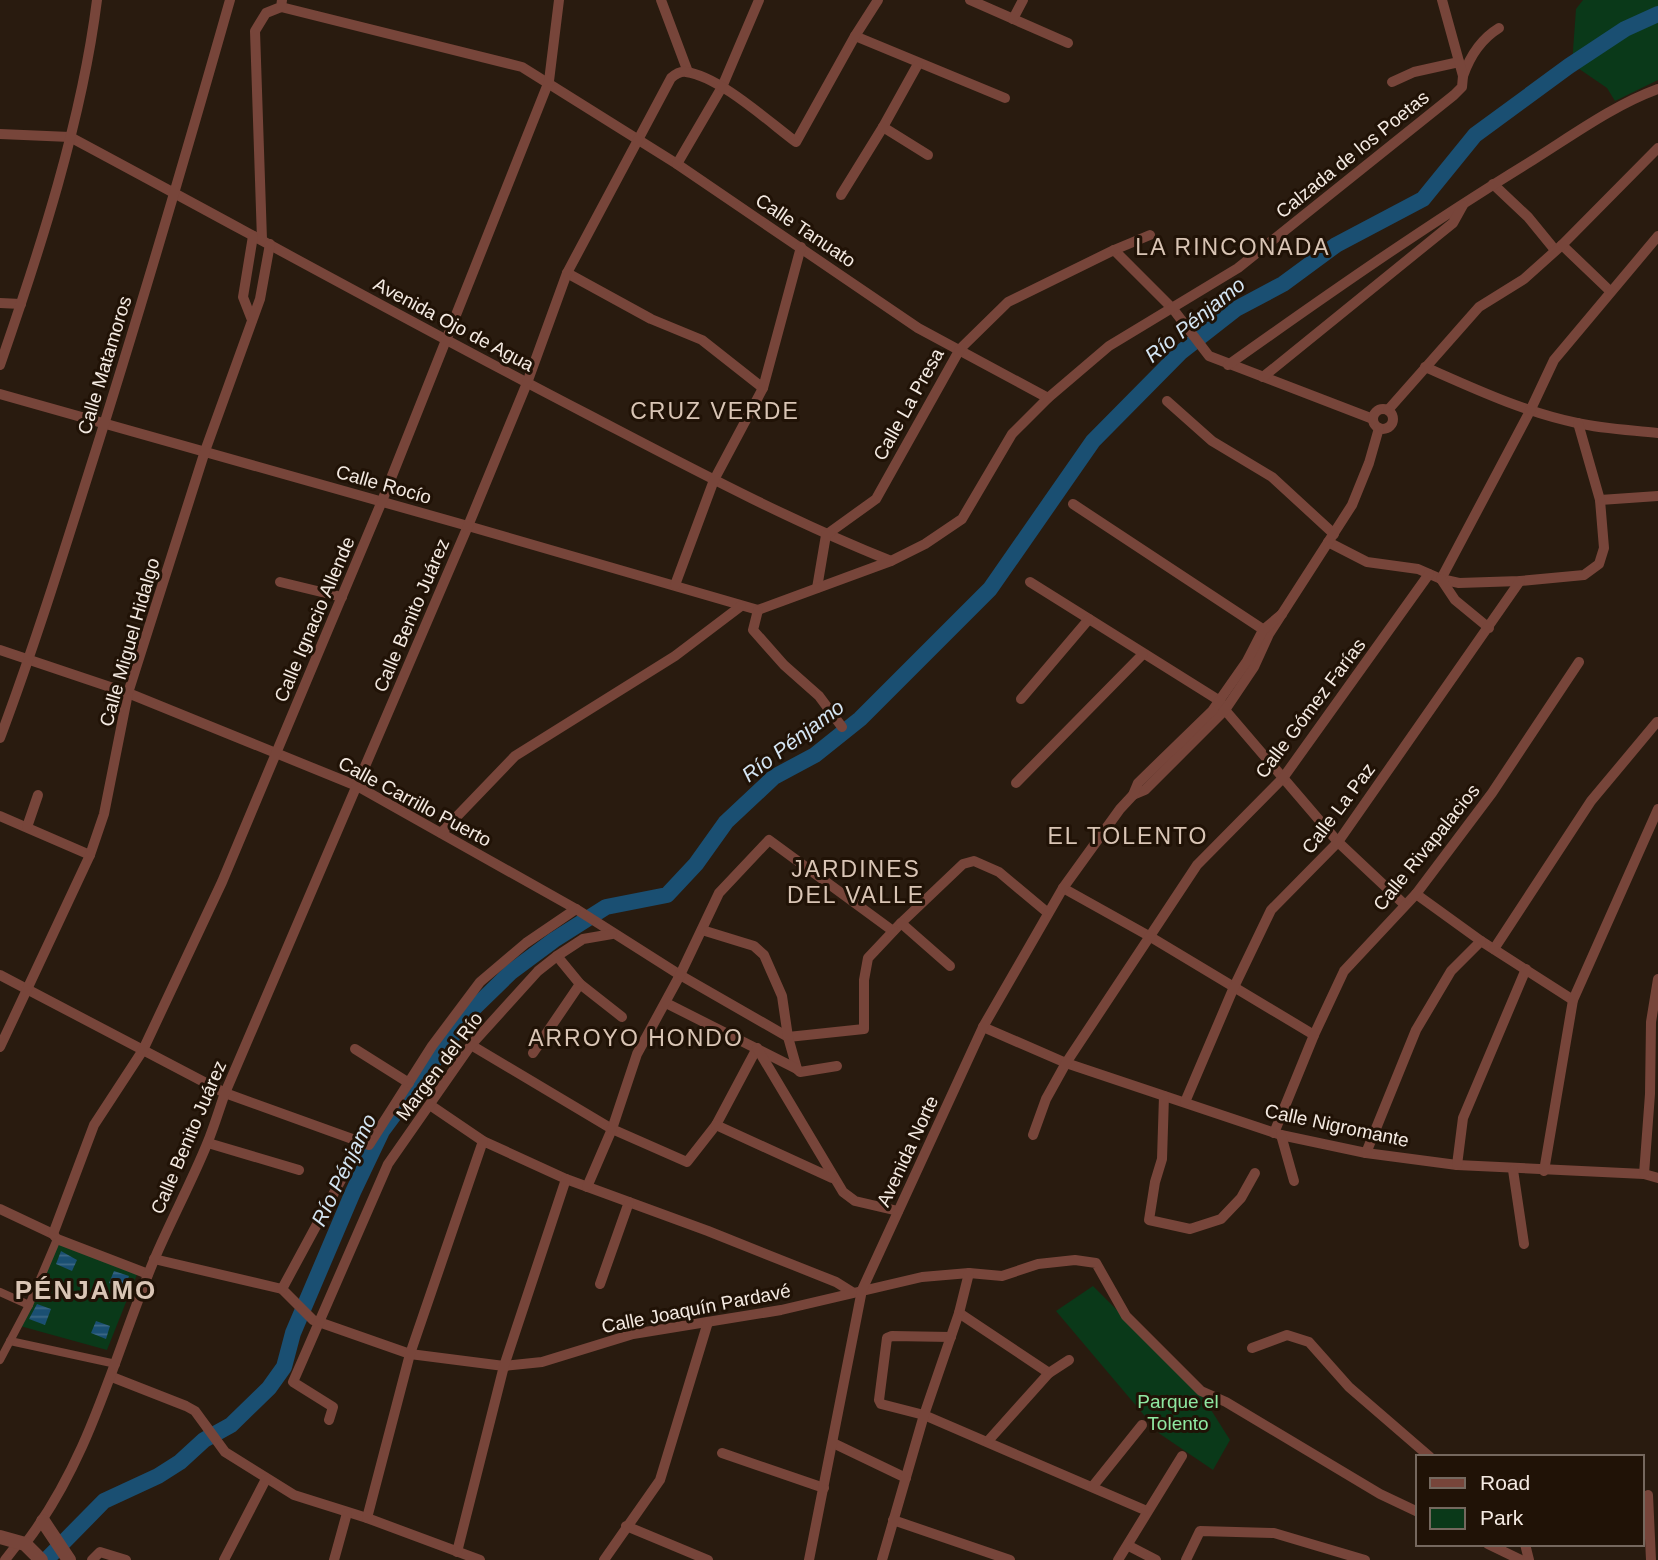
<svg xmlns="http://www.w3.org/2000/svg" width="1658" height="1560" font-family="Arial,sans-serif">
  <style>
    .green { fill: #0a3919 }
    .water { fill: url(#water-rules) }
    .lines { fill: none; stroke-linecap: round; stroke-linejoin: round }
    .river { stroke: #1a4f72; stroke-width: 16 }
    .pedestrian { stroke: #77453a; stroke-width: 8 }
    .minor { stroke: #77453a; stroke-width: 10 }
    .tertiary { stroke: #77453a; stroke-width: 14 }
    .labels { text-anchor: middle; stroke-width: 6; stroke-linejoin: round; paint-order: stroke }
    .street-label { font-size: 19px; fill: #f4eae2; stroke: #201206 }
    .park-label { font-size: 19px; fill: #8fe8a1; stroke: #201206 }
    .water-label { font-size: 21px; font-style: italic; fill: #d4e5f3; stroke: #201206 }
    .quarter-label { font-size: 23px; letter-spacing: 2px; fill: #d9c5b5; stroke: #201206 }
    .district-label { font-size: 26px; font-weight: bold; letter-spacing: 2px; fill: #d9c5b5; stroke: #201206 }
  </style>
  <defs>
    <pattern id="water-rules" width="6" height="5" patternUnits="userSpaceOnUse" patternTransform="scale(1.75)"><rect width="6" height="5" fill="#1a4f72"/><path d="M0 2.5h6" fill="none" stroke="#3c6886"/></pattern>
  </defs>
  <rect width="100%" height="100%" fill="#291b0f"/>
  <g class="green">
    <path d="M1583 0H1658V80L1615 101 1607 88 1572 64 1576 9Z"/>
    <path d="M57 1242 138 1272 107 1350 20 1326Z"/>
    <path d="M1093 1286 1201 1394 1230 1440 1213 1470 1160 1434 1056 1311Z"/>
  </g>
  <g class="water">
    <path d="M61 1251 77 1260 72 1271 56 1264Z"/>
    <path d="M114 1271 129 1276 124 1290 109 1283Z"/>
    <path d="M37 1304 51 1309 45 1325 29 1319Z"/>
    <path d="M96 1321 110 1326 106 1339 91 1333Z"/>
  </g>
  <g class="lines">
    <path class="river" d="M46 1560 104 1501 158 1476 180 1462 204 1440 231 1425 269 1388 284 1367 293 1333 353 1192 382 1131 471 1011 511 972 554 940 606 907 667 895 696 864 726 822 774 777 815 755 860 719 990 589 1093 441 1181 352 1236 309 1283 284 1336 245 1423 199 1475 135 1569 66 1625 29 1658 14"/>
    <g class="pedestrian">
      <path d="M0 1292 29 1305"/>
      <path d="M10 1341 116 1364"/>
      <path d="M0 1360 29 1305 57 1239"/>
    </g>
    <g class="minor">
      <path d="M661 0 688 72"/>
      <path d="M970 0 1068 43"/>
      <path d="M281 7 522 67 677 164 918 328 1048 398"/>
      <path d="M1013 19 1023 0"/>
      <path d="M855 36 1005 98"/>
      <path d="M1463 76C1470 56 1481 39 1499 28"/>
      <path d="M1392 82 1414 72 1459 62"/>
      <path d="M883 127 928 155"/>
      <path d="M0 134 70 137C242 229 413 324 587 414 687 466 786 519 891 561"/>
      <path d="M677 164 722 87 759 0"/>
      <path d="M1493 184 1528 217 1555 250"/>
      <path d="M841 195 883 127 918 64"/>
      <path d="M262 240 255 31 266 13 281 7 282 0"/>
      <path d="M1562 245 1610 291"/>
      <path d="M1114 250 1173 309 1209 356 1373 419"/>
      <path d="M567 273 651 319 702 340 763 388"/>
      <path d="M0 303 21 304"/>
      <path d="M252 320 243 297 253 236"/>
      <path d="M0 365C40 250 82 120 97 0"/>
      <path d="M1228 365C1328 294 1428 224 1533 160 1573 135 1614 105 1658 89"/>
      <path d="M1425 367C1475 389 1524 412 1577 423 1604 429 1631 430 1658 433"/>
      <path d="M1263 377 1453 223 1463 205"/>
      <path d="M0 394 468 526 758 610"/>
      <path d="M1167 401 1212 441 1272 477 1334 534"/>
      <circle cx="1383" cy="419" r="10"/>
      <path d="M1388 410 1479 307 1524 279 1562 245 1658 148"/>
      <path d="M1600 500 1658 496"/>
      <path d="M1073 504 1267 632"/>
      <path d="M1328 542 1367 562 1418 569 1441 579 1459 583 1520 581 1584 575 1599 564 1604 548 1600 500 1578 423"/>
      <path d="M1441 579 1530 411 1554 360 1658 236"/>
      <path d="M1441 579 1455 600 1489 628"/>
      <path d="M280 582 342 597"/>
      <path d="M1030 582 1220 701 1225 710 1338 842 1405 905"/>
      <path d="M675 585 714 480 763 388 801 247"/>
      <path d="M817 588 826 535 876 499 960 349 1008 302 1114 250 1150 235"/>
      <path d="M758 610 891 561 925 544 962 519 1012 434 1048 398 1109 346 1238 268 1454 95 1462 87 1463 76 1442 0"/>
      <path d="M758 610 753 630 784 665 819 696 842 727"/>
      <path d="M0 650 128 693 357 786 576 909 680 975 788 1037 864 1029V980L868 958 901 923 963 864 974 861 999 872 1048 913"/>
      <path d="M1021 699 1089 619"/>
      <path d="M0 738C33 650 61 561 89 472 139 315 185 158 230 0"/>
      <path d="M1016 783 1143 654"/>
      <path d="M1133 795 1145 790 1225 710 1254 667 1269 634 1352 505 1369 463 1379 428"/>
      <path d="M0 816 90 855"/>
      <path d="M27 827 38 795"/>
      <path d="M441 833 515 756 675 656 741 606"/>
      <path d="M1063 888 1149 936 1314 1035"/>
      <path d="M1416 894 1481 941 1573 1000"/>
      <path d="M901 923 950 966"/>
      <path d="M702 930 754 946 764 955 782 996 788 1037 797 1069 800 1072 837 1066"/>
      <path d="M1494 949 1591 801 1657 722"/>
      <path d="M557 956 580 984 622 1017"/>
      <path d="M0 975 225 1093 369 1145 432 1046 480 982 526 943 576 909"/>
      <path d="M666 1003 797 1069"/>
      <path d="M983 1027 1066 1063 1281 1135 1366 1153 1457 1165 1644 1174 1658 1178"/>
      <path d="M471 1045 612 1129 687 1162 716 1125 757 1048"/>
      <path d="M0 1047 90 855 104 814 128 693 205 451 260 299 270 244"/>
      <path d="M757 1048 843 1192 855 1201 898 1211"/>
      <path d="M355 1049 409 1083"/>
      <path d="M533 1053 580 984"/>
      <path d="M1164 1096 1162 1159 1155 1182 1149 1220 1190 1229 1221 1219 1241 1198 1255 1173"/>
      <path d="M1185 1102 1234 987 1271 910 1338 842 1520 581"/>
      <path d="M430 1105 483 1141 566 1179 708 1231 836 1282 852 1292"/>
      <path d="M716 1125 832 1178"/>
      <path d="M1274 1133 1314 1035 1344 971 1416 894 1492 793 1579 662"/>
      <path d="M1033 1135 1046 1099 1066 1063 1197 865 1283 778 1429 574"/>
      <path d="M1281 1135 1294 1181"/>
      <path d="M208 1143 299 1170"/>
      <path d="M1366 1153 1416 1030 1451 971 1481 941"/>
      <path d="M1457 1165 1463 1118 1526 969"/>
      <path d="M1513 1170 1524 1244"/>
      <path d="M1544 1171 1573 1000 1658 809"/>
      <path d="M1644 1174 1650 1094 1651 1022 1658 979"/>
      <path d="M587 1187 612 1129 637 1054 680 975 719 893 769 840 893 931"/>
      <path d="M0 1209 53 1234 57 1239 148 1274"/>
      <path d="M53 1234 94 1125 143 1050 222 882 382 501 549 81 559 0"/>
      <path d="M154 1259 282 1289 313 1320 410 1354 504 1366 542 1362 633 1334 781 1310 922 1277 969 1273 1002 1276 1038 1264 1075 1260 1096 1263 1126 1316 1201 1391 1226 1402 1380 1494 1418 1512"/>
      <path d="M600 1284 629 1202"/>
      <path d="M282 1289 361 1143"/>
      <path d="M959 1313 1049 1373"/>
      <path d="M951 1337 892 1336 887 1338 879 1400 881 1404 924 1415 1147 1511"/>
      <path d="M1252 1348 1287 1335 1309 1342 1349 1387 1430 1457"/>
      <path d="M112 1377 186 1406 195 1411 225 1452 294 1495 367 1518 480 1560"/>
      <path d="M329 1420 333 1407 293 1382 388 1164 471 1045 538 971 557 956 583 939 612 934"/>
      <path d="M988 1441 1049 1373 1069 1360"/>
      <path d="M833 1443 906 1478"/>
      <path d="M722 1453 824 1488"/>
      <path d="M1093 1486 1142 1425"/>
      <path d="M1648 1495 1651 1560"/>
      <path d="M367 1518 410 1354 483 1141"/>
      <path d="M893 1520 1010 1560"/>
      <path d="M626 1526 708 1560"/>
      <path d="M25 1544C90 1460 114 1356 154 1260 171 1220 191 1183 207 1144 214 1127 219 1110 225 1093L468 526 527 383 567 273 671 78C676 74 680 71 686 72 719 76 769 122 796 142L855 36 878 0"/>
      <path d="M1488 1544 1521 1560"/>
      <path d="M1525 1544 1529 1560"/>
      <path d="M1129 1546 1156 1560"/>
      <path d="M457 1552 504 1366 566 1179"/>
      <path d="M5 1560 19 1542"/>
      <path d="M92 1560 100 1552 126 1560"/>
      <path d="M224 1560 266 1479"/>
      <path d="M334 1560 347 1513"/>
      <path d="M604 1560 660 1480 708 1322"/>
      <path d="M809 1560 862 1290 983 1027 1063 888 1120 809 1133 795 1138 783 1212 711 1247 661 1263 630 1282 614"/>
      <path d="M882 1560 924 1415 959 1313 969 1273"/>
      <path d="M1118 1560 1182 1456"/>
      <path d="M1186 1560 1200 1531 1274 1533 1365 1560"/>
    </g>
    <g class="tertiary">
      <path d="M43 1521 69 1560"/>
      <path d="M0 1537 25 1544 41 1560"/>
    </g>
  </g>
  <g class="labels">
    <g class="street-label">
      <text transform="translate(1352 154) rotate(-39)" y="7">Calzada de los Poetas</text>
      <text transform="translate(806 230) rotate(34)" y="7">Calle Tanuato</text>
      <text transform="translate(454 324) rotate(28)" y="7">Avenida Ojo de Agua</text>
      <text transform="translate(104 365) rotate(-73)" y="7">Calle Matamoros</text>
      <text transform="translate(908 404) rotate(-61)" y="7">Calle La Presa</text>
      <text transform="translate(384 484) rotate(16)" y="7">Calle Rocío</text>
      <text transform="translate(411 615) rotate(-67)" y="7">Calle Benito Juárez</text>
      <text transform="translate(314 619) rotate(-67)" y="7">Calle Ignacio Allende</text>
      <text transform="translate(129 642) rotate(-74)" y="7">Calle Miguel Hidalgo</text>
      <text transform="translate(1310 708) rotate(-53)" y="7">Calle Gómez Farías</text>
      <text transform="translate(415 801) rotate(28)" y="7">Calle Carrillo Puerto</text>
      <text transform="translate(1338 808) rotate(-53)" y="7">Calle La Paz</text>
      <text transform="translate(1426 847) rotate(-51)" y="7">Calle Rivapalacios</text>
      <text transform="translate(439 1066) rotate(-53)" y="7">Margen del Río</text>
      <text transform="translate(1337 1125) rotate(12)" y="7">Calle Nigromante</text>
      <text transform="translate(188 1137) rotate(-67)" y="7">Calle Benito Juárez</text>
      <text transform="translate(907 1151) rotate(-65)" y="7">Avenida Norte</text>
      <text transform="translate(696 1308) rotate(-11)" y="7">Calle Joaquín Pardavé</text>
    </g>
    <g class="park-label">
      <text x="1178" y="1408">Parque el<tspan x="1178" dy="22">Tolento</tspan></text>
    </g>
    <g class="water-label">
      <text transform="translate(1195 320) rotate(-39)" y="7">Río Pénjamo</text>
      <text transform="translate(793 741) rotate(-37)" y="7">Río Pénjamo</text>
      <text transform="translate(344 1170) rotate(-64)" y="7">Río Pénjamo</text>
    </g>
    <g class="quarter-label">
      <text x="1233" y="255">LA RINCONADA</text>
      <text x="715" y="419">CRUZ VERDE</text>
      <text x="1128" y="844">EL TOLENTO</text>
      <text x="856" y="877">JARDINES<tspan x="856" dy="26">DEL VALLE</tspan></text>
      <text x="636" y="1046">ARROYO HONDO</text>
    </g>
    <g class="district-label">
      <text x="86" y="1299">PÉNJAMO</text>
    </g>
  </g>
  <rect x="1416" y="1455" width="228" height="91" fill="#201206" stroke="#75685e" stroke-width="2"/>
  <rect x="1430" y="1478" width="35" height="10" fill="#77453a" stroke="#75685e" stroke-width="2"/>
  <text x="1480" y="1490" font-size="21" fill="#f4eae2">Road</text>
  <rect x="1430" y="1508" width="35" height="21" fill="#0a3919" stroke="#75685e" stroke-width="2"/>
  <text x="1480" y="1525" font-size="21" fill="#f4eae2">Park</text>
</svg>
